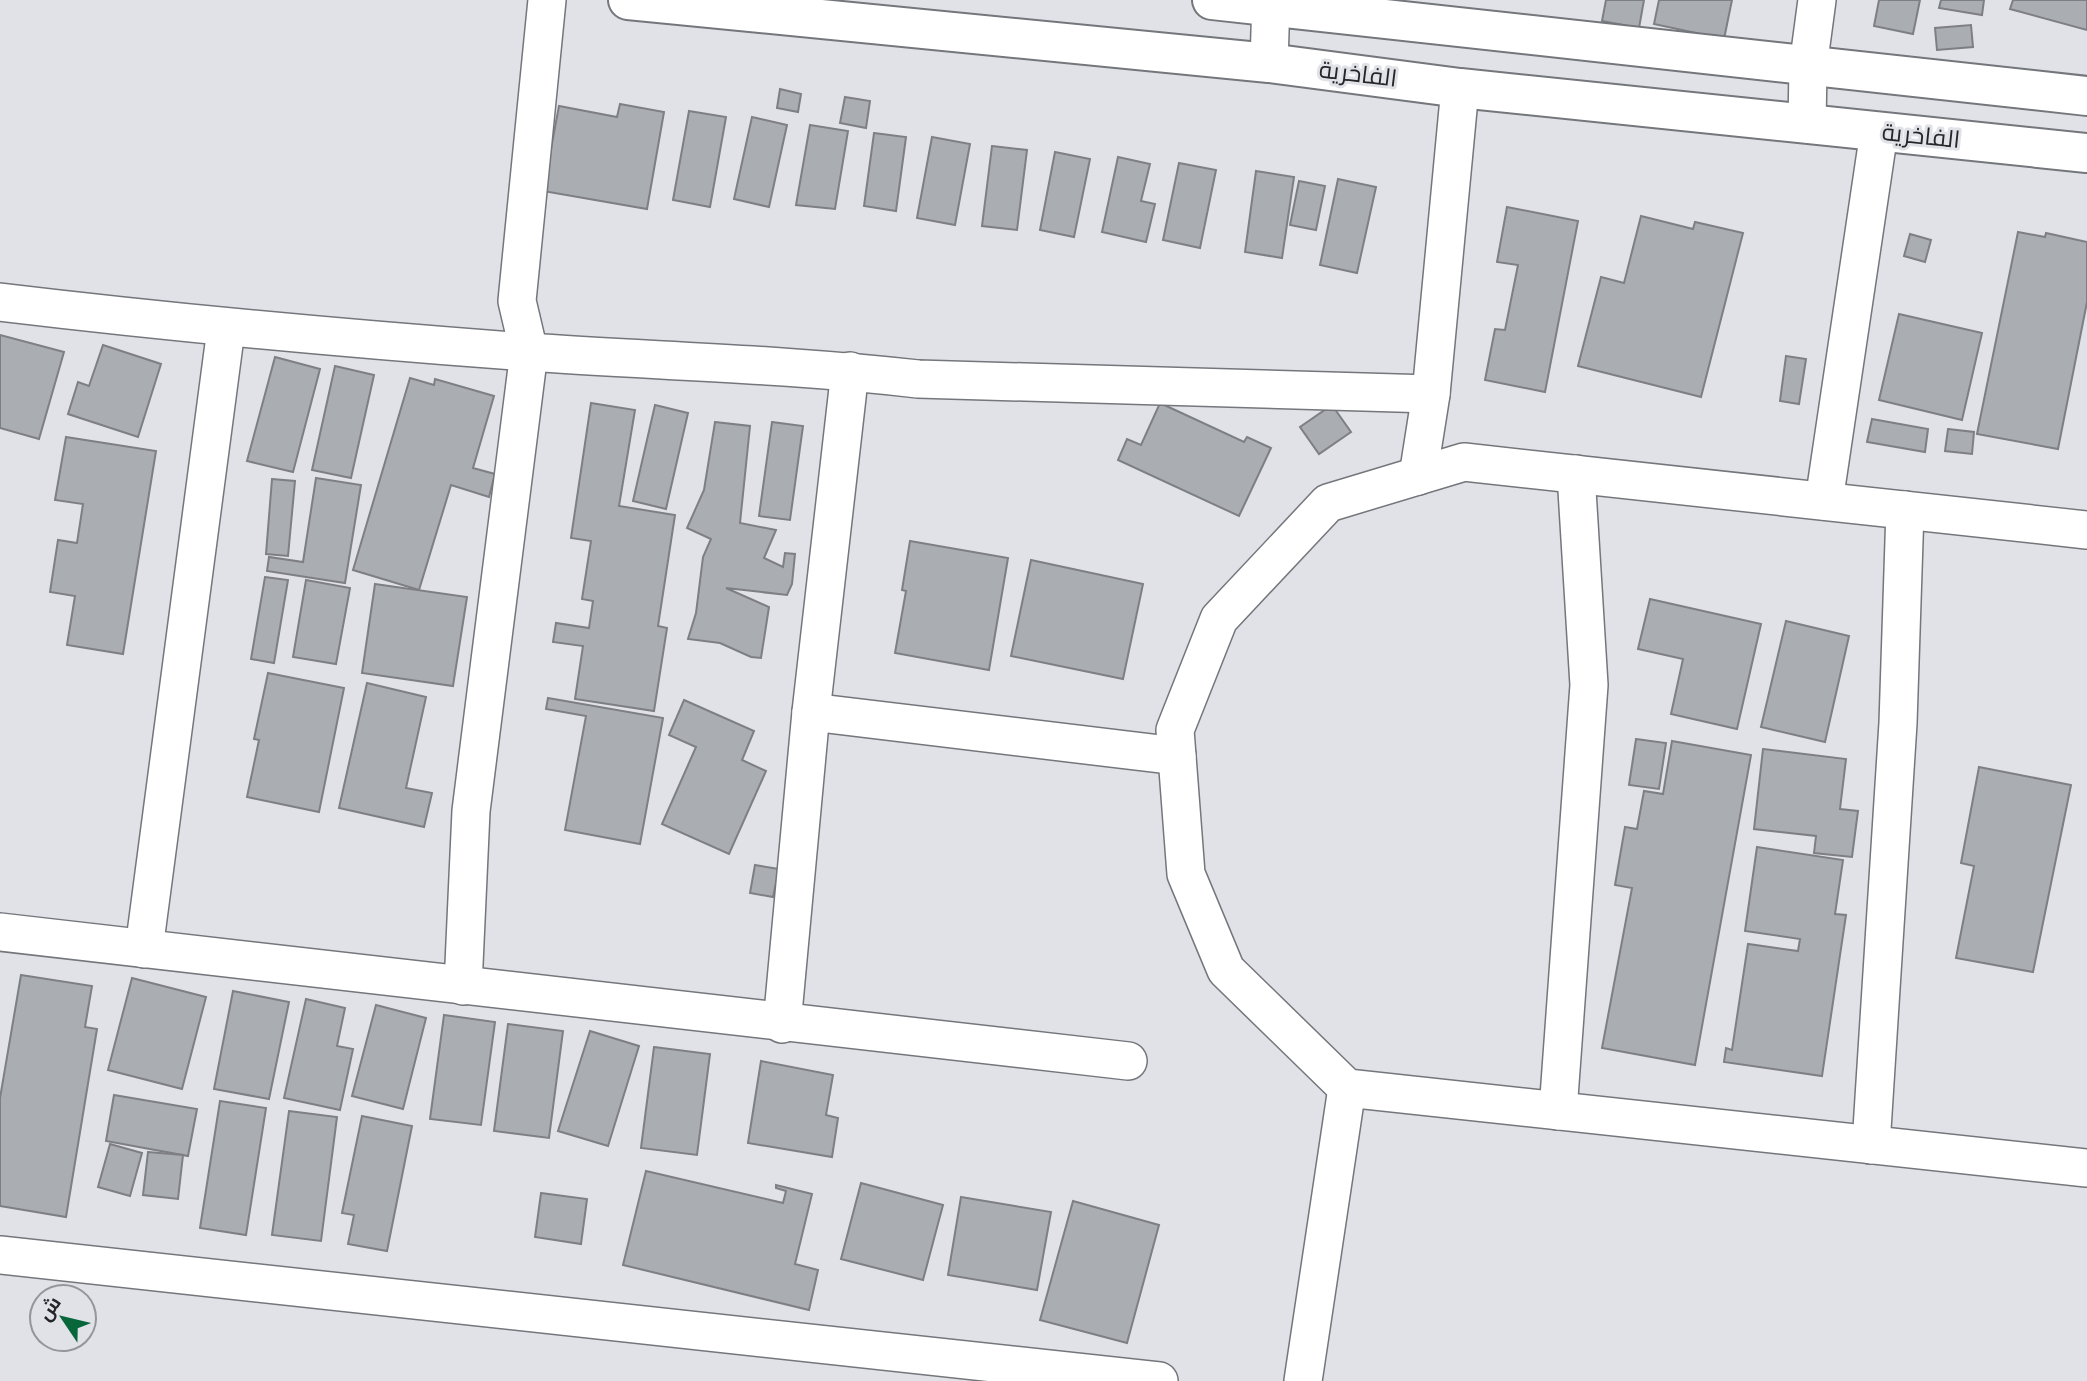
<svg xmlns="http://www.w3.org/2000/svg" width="2087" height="1381" font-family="Cabin,Cairo,sans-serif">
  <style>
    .building { fill: #aaadb2; stroke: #7d7f84; stroke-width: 2 }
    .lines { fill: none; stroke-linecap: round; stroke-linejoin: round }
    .street-casing { stroke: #73767a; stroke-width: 40 }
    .secondary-casing { stroke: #73767a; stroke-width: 42 }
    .street { stroke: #fff; stroke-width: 37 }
    .secondary { stroke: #fff; stroke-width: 38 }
    .labels { text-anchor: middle; stroke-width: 6; stroke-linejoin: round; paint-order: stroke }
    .street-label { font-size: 24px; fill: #242527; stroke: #e0e2e8 }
  </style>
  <rect width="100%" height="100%" fill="#e0e2e8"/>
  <g class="building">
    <path d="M1606 0H1644L1639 28 1602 21Z"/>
    <path d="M1659 0H1732L1724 39 1654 24Z"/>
    <path d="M1879 0H1920L1913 34 1874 26Z"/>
    <path d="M1941 0H1984L1982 15 1939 8Z"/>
    <path d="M2013 0H2087V30L2010 9Z"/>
    <path d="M1971 25 1973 47 1937 50 1935 28Z"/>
    <path d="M780 89 801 94 798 112 777 108Z"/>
    <path d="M845 97 870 101 866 128 840 123Z"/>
    <path d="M620 104 664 112 647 209 543 191 559 106 617 117Z"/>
    <path d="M689 111 726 117 710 207 673 200Z"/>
    <path d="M752 117 787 125 769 207 734 199Z"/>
    <path d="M810 125 848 131 835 209 796 205Z"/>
    <path d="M874 133 906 137 896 211 864 206Z"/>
    <path d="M932 137 970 144 955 225 917 218Z"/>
    <path d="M992 146 1027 150 1017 230 982 226Z"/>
    <path d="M1055 152 1090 159 1074 237 1040 230Z"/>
    <path d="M1118 157 1150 164 1141 201 1155 204 1146 242 1102 232Z"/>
    <path d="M1179 163 1216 170 1200 248 1163 240Z"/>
    <path d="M1256 171 1294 177 1282 258 1245 252Z"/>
    <path d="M1338 179 1376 187 1357 273 1320 265Z"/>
    <path d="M1299 181 1325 186 1316 230 1290 225Z"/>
    <path d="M1507 207 1578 221 1545 392 1485 380 1495 329 1505 330 1518 265 1497 262Z"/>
    <path d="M1641 216 1693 229 1695 222 1743 233 1701 397 1578 366 1601 277 1624 283Z"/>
    <path d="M2018 232 2045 237 2046 233 2087 242V302L2058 449 1977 434Z"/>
    <path d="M1910 234 1931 240 1925 262 1904 256Z"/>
    <path d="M1899 314 1982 333 1962 420 1879 400Z"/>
    <path d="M0 335 64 352 39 439 0 428Z"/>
    <path d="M103 345 161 364 138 437 68 414 78 382 89 386Z"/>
    <path d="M1786 356 1806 359 1799 404 1780 401Z"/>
    <path d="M275 357 320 369 293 472 247 461Z"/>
    <path d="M335 366 374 375 351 478 312 470Z"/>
    <path d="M410 378 434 385 435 379 494 396 473 468 495 474 489 497 451 485 419 590 353 570Z"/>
    <path d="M591 403 635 410 619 506 675 515 658 626 667 628 654 711 575 699 583 646 553 642 556 623 589 628 593 601 582 599 591 541 571 538Z"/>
    <path d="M1160 403 1244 442 1247 437 1271 448 1239 516 1118 460 1127 439 1141 445Z"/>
    <path d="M655 405 688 413 666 509 633 501Z"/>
    <path d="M1332 405 1351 432 1319 454 1300 427Z"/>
    <path d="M1872 419 1928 429 1925 452 1867 442Z"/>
    <path d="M715 422 750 426 740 523 776 530 764 558 783 567 785 553 795 554 792 584 787 595 726 588 769 607 761 658 751 657 720 643 688 639 696 613 703 557 711 539 687 528 704 490Z"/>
    <path d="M772 422 803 426 790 520 759 516Z"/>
    <path d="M1948 429 1974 432 1972 454 1945 451Z"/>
    <path d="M66 437 156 451 123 654 67 645 75 596 50 592 58 540 77 543 83 504 55 500Z"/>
    <path d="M316 478 361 485 345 583 267 571 269 557 303 562Z"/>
    <path d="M272 479 295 481 288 556 266 554Z"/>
    <path d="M910 541 1008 558 989 670 895 653 906 591 902 590Z"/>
    <path d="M1031 560 1143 584 1123 679 1011 656Z"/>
    <path d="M265 577 288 580 274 663 251 659Z"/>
    <path d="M306 580 350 588 336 664 293 657Z"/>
    <path d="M375 584 467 597 453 686 362 673Z"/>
    <path d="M1650 599 1761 624 1737 729 1671 714 1683 659 1638 649Z"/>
    <path d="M1786 621 1849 636 1825 742 1761 727Z"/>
    <path d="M268 673 344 688 319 812 247 797 259 740 254 739Z"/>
    <path d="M367 683 426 697 406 788 432 793 424 827 339 808Z"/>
    <path d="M548 698 663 718 640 844 565 830 586 716 546 709Z"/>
    <path d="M684 700 754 731 742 760 766 771 729 854 662 824 696 747 669 735Z"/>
    <path d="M1636 739 1666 743 1659 789 1629 785Z"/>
    <path d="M1672 741 1751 755 1695 1065 1602 1048 1632 888 1615 885 1625 827 1637 829 1644 791 1663 794Z"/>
    <path d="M1763 749 1846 759 1840 809 1858 811 1852 857 1814 853 1816 836 1754 829Z"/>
    <path d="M1979 767 2071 785 2033 972 1956 958 1974 866 1961 863Z"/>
    <path d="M1757 847 1843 860 1835 914 1846 915 1822 1076 1724 1062 1726 1048 1732 1050 1748 944 1798 951 1800 939 1745 931Z"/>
    <path d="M755 865 779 869 773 897 750 893Z"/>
    <path d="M21 975 92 986 85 1027 97 1029 66 1217 0 1206V1098Z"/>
    <path d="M132 978 206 997 182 1089 108 1070Z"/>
    <path d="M233 991 289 1002 269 1099 214 1089Z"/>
    <path d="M306 999 345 1008 337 1046 353 1049 340 1110 284 1098Z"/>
    <path d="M376 1005 426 1018 403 1109 352 1096Z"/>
    <path d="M444 1015 495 1022 481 1125 430 1119Z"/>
    <path d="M508 1024 563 1031 549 1138 494 1131Z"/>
    <path d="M590 1031 639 1046 608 1146 558 1131Z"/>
    <path d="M654 1047 710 1054 697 1155 641 1148Z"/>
    <path d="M761 1061 833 1075 826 1115 838 1118 832 1157 748 1143Z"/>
    <path d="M114 1095 197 1109 188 1156 106 1141Z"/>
    <path d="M220 1101 266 1108 246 1235 200 1228Z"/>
    <path d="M289 1111 337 1117 321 1241 272 1235Z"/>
    <path d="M362 1116 412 1126 387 1251 348 1244 354 1215 342 1213Z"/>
    <path d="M110 1144 142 1153 130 1196 98 1187Z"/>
    <path d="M148 1152 183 1155 178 1199 143 1195Z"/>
    <path d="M646 1171 783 1203 786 1191 776 1188V1185L812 1194 795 1264 818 1270 809 1310 623 1265Z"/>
    <path d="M861 1183 943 1205 923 1280 841 1259Z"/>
    <path d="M541 1193 587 1199 581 1244 535 1237Z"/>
    <path d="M961 1197 1051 1212 1037 1290 948 1275Z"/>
    <path d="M1073 1201 1159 1225 1127 1343 1040 1320Z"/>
  </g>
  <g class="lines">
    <g class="street-casing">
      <g id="street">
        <path d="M1269 63 1271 0"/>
        <path d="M1807 124 1808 67 1817 0"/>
        <path d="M0 302C175 323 351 339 527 352 657 361 788 364 918 379L1431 394"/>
        <path d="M1418 476 1431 394 1460 88"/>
        <path d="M1824 501 1879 132"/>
        <path d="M2087 530 1464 462 1328 503 1219 619 1175 730 1186 874 1226 970 1347 1088 2087 1168"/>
        <path d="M811 712 1177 756"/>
        <path d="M0 932 1128 1061"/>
        <path d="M144 949 226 329"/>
        <path d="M463 986 471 811 529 352 517 301 547 0"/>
        <path d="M782 1024 811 712 850 371"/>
        <path d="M1558 1111 1589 685 1576 474"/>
        <path d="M1871 1145 1898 723 1905 510"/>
        <path d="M0 1255 1159 1381"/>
        <path d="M1303 1381 1347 1088"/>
      </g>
    </g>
    <g class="secondary-casing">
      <g id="secondary">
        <path d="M628 0 1269 63 1460 88 2087 153"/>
        <path d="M1212 0 2087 96"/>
      </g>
    </g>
    <use href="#street" class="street"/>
    <use href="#secondary" class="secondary"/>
  </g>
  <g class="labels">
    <g class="street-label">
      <text transform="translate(1358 74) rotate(7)" y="8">الفاخرية</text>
      <text transform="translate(1921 136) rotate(6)" y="8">الفاخرية</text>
    </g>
  </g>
  <g transform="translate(63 1318) rotate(305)"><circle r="33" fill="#e0e2e8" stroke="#95969b" stroke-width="2"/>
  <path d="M0-5L12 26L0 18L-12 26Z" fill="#08673a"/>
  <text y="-10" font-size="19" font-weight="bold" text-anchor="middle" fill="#242527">ش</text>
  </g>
</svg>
